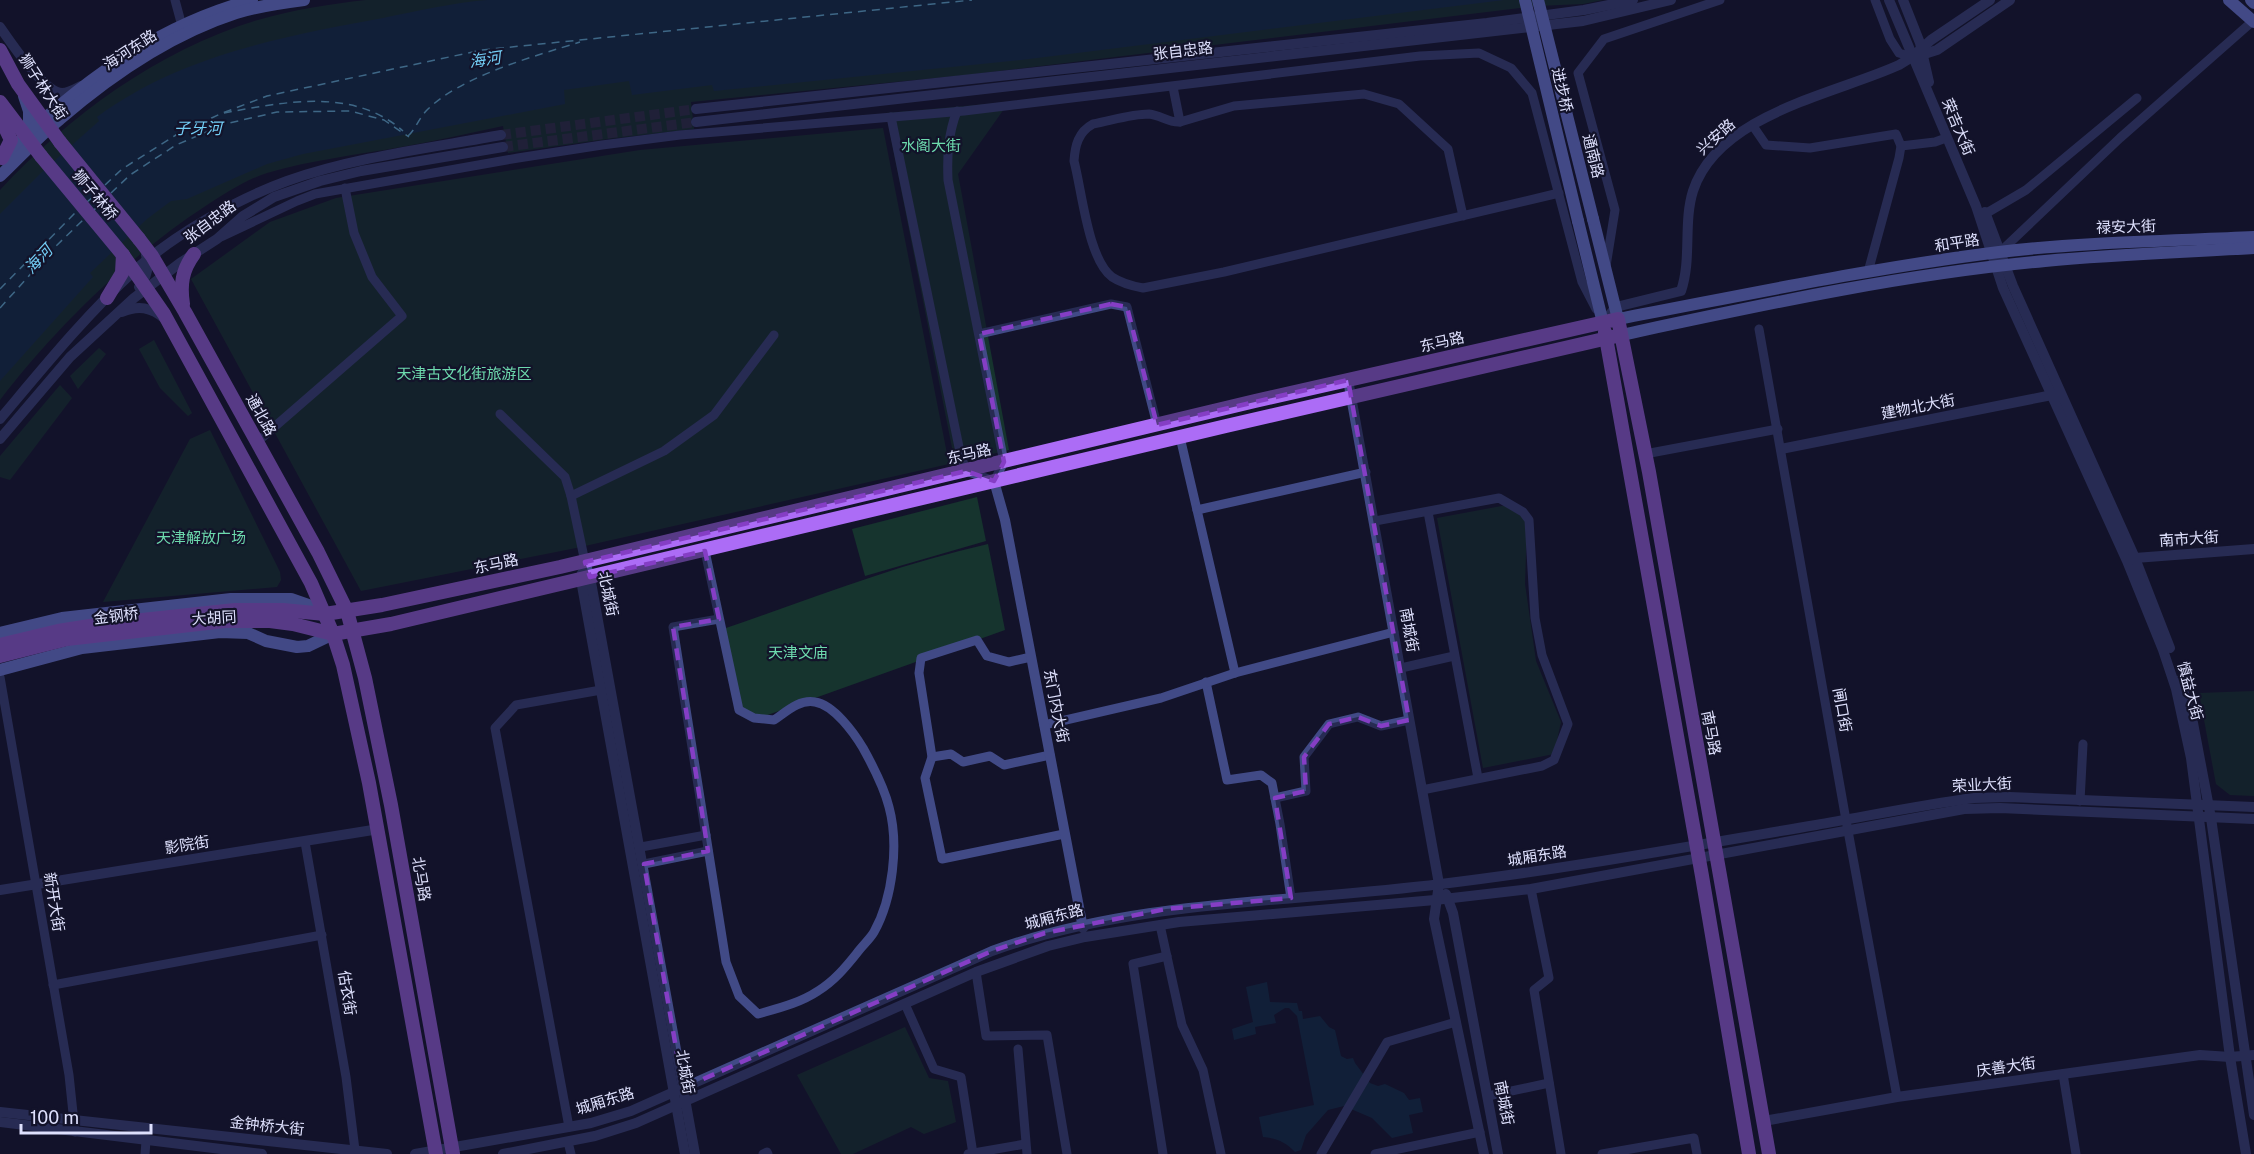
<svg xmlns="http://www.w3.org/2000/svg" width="2254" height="1154" font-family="'Public Sans','Noto Sans SC',sans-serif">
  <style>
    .green { fill: #16342e }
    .water { fill: #112f4a }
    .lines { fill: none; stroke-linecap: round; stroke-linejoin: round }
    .ferry { stroke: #73cef6; stroke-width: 1.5; stroke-dasharray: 8 6; stroke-linecap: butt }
    .tertiary-tunnel { stroke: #31324a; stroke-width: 10; stroke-dasharray: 10 5; stroke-linecap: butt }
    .minor { stroke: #414a86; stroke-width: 9 }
    .tertiary { stroke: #414a86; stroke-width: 10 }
    .secondary { stroke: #7c8cf7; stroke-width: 12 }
    .primary { stroke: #ac6cf6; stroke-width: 14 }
    .secondary-bridge { stroke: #7c8cf7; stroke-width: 12 }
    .primary-bridge { stroke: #ac6cf6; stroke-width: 14 }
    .marked { fill: none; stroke: #853ec5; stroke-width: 4.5; stroke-dasharray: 12 8; stroke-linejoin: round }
    .labels { text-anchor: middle; stroke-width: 4.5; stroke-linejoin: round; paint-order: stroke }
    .street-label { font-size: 15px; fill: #dee0fd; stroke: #13132a }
    .park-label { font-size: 15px; fill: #6ddaad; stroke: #13132a }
    .water-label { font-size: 16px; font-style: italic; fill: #73cef6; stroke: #13132a }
  </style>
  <rect width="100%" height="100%" fill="#13132a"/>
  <g class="green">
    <path d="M366 0H1603L1583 4 1537 6 966 75 691 102 694 129 608 139 508 153 503 126C469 133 435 141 401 147 356 155 311 160 267 173 245 180 223 195 204 207 128 257 55 328 0 400V190C70 115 159 50 258 20 292 10 330 4 366 0Z"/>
    <path d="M1009 102 958 174 1009 450 955 463 886 113Z"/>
    <path d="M883 128 949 464 576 548 361 591 191 279 270 222 336 198 640 150Z"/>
    <path d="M154 340 192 413 188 416 160 388 139 349Z"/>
    <path d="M99 348 106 354 78 389 70 376Z"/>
    <path d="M60 385 72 398 10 480 0 477V456Z"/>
    <path d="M210 430 280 572 281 580 277 587 103 602 190 439Z"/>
    <path d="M977 497 986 541 865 576 852 529Z"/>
    <path d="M1507 505 1527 521 1525 584 1536 661 1561 722 1554 754 1483 768 1437 518Z"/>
    <path d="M988 544 1005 630 759 718 740 707 723 629C811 599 898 564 988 544Z"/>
    <path d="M2254 691V796L2230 795 2216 784 2199 693Z"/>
    <path d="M905 1027 929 1078 948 1081 956 1122 924 1134 911 1127 853 1154H841L797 1075Z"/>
  </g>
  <g class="water">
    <path d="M487 0H1504L1021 60 714 91 712 85 632 95 629 81 564 90 565 104 303 154 267 164 187 199 171 201 147 219 90 273 93 277 0 381V214L44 170 99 121 97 117C179 56 284 36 383 18 417 11 452 3 487 0Z"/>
    <path d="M1267 982 1270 1002 1297 1003 1299 1011H1302L1303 1019 1320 1016 1329 1027 1335 1030 1341 1056 1347 1059 1353 1058 1355 1063 1370 1083 1378 1086 1385 1084 1404 1093 1409 1100 1420 1098 1423 1112 1409 1115 1413 1133 1392 1138 1372 1118 1344 1106 1328 1110 1306 1135 1301 1150 1295 1152C1286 1142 1276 1138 1263 1137L1259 1117 1314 1105 1297 1016 1289 1008H1285L1274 1015 1276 1023 1255 1027 1256 1034 1234 1040 1232 1029 1253 1022 1246 987Z"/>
  </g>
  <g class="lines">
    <g class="ferry">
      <path d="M224 113C284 102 353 87 403 131"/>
      <path d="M408 136C415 130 419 118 427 110 461 76 535 56 580 42"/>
      <path d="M105 185 122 169 176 135 220 114 267 96 482 50 972 0"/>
      <path d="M111 193 130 175 176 145 225 124 277 112 350 111 384 120 409 137"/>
      <path d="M87 202 95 195"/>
      <path d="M94 210 101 203"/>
      <path d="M0 289 77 211"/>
      <path d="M0 308 55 247 84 219"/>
    </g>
    <g class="tertiary-tunnel">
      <path d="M501 135 696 109"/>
      <path d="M503 147 696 122"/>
    </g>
    <g class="minor">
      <path d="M175 0 182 26"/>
      <path d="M1875 0 1890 39 1899 53 1912 57"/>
      <path d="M1173 87 1180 122"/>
      <path d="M891 117 960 452 966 471 994 481 1004 462 948 180C947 156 948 134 957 111"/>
      <path d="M1753 126 1766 145 1810 148 1896 134 1901 146 1899 158 1868 272"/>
      <path d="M1901 146 1935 142 1946 138"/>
      <path d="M1985 214 2026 190 2137 98"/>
      <path d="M1463 216 1448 149 1399 104 1364 94 1234 106 1180 122C1168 123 1161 115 1149 114 1131 114 1110 121 1093 124 1078 132 1075 146 1074 161 1082 191 1088 259 1112 277 1121 283 1132 286 1143 288L1224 272 1559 193"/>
      <path d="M221 237 297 201 315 194 518 158 602 145 680 135 964 111 1420 56 1479 53 1511 68 1532 93 1582 282 1596 309"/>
      <path d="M2000 252 2120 138 2253 21"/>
      <path d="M1606 266 1615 210 1578 73 1604 39 1720 0"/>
      <path d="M1759 329 1846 820 1897 1097"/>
      <path d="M979 334 1111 304 1127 307 1157 425"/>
      <path d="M500 414 565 477 571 496"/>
      <path d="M1180 437 1235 673"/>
      <path d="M257 442 402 316 372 277 354 233 345 188"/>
      <path d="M1645 454 1778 429"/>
      <path d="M1197 510 1366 472"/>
      <path d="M1428 512 1478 778"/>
      <path d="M1375 521 1499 498 1523 512 1529 520 1535 618 1542 655 1568 724 1554 760 1542 766 1422 790"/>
      <path d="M705 551 739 710 754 718 774 720C786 712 799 699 815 702 834 705 854 733 863 748 873 766 884 787 889 807 899 844 893 898 874 932 870 939 862 946 857 953 845 968 834 981 818 991 800 1003 779 1008 758 1014L739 996 726 962 673 627 719 619"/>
      <path d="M585 562 571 496 664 451 714 415 774 335"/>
      <path d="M1031 657 1009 662 987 656 977 640 921 658 919 673 932 757 925 778 942 859 1064 834"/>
      <path d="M1401 668 1454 656"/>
      <path d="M0 677 69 1075 75 1132"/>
      <path d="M1206 682 1227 780 1261 775 1272 783 1280 824 1291 898"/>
      <path d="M1044 725 1161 698 1235 673 1394 632"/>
      <path d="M932 757 951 754 963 762 990 756 1004 765 1050 755"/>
      <path d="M1275 798 1306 791 1304 757 1329 724 1358 717 1381 726 1409 720"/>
      <path d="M2080 801 2083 744"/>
      <path d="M305 842 346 1077 355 1150"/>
      <path d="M641 847 706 835"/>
      <path d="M644 864 708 851"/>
      <path d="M1531 889 1549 978 1534 990 1561 1154"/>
      <path d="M1160 925 1182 1025 1203 1070 1221 1154"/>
      <path d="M976 972 986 1036 1047 1035 1067 1154"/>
      <path d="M53 985 322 935"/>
      <path d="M905 1004 934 1069 961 1077 973 1154"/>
      <path d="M1018 1049 1027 1154"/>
      <path d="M2063 1074 2076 1154"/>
      <path d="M1488 1096 1549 1083"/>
      <path d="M569 1127 495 728 516 705 601 690"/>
      <path d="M568 1142 571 1154"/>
      <path d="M145 1154 146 1141"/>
      <path d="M763 1154 767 1152 768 1154"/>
      <path d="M968 1154 1025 1144"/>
      <path d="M1163 1154 1133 964 1167 956"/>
      <path d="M1321 1154 1387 1042 1456 1022"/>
      <path d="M1375 1154 1480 1132"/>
      <path d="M1602 1154 1694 1138 1697 1154"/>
    </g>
    <g class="tertiary">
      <path d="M1889 0 1976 206 2003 288 2127 561 2163 650 2176 689 2191 758 2230 1057 2246 1154"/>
      <path d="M1903 0 1920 43 1929 82"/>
      <path d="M0 27C11 43 44 92 62 93 69 93 75 89 81 86"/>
      <path d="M1915 57 1937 50 2010 0"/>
      <path d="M696 109 1487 23 1584 10 1633 0"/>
      <path d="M696 122 1583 21 1671 0"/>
      <path d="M1985 212 2013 286 2135 558 2170 648"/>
      <path d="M139 287C147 277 150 267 146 255"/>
      <path d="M122 312C138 305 151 307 165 319"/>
      <path d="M1603 323 1616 307 1681 291C1692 259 1683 223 1693 191 1718 114 1835 94 1899 65L1912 57 1931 40 1990 0"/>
      <path d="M1348 380 1439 884 1434 919 1484 1154"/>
      <path d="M0 419C43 368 85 316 134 271 175 234 235 200 287 181 355 157 430 148 501 135"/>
      <path d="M0 439 70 357 134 298 180 263 217 239 243 216 274 197 320 181 361 171 503 147"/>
      <path d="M1781 449 2057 394"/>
      <path d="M994 481 1005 520 1083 928"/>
      <path d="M2129 560 2135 558 2254 549"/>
      <path d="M585 562 590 577 695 1154"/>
      <path d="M582 573 581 580 685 1154"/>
      <path d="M2180 680 2193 723 2211 818 2254 1115"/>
      <path d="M0 890 379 829"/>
      <path d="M1446 894 1453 913 1498 1154"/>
      <path d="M0 1112 387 1154"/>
      <path d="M1764 1121 1897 1097 2200 1055 2230 1057 2254 1055"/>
      <path d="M0 1122 262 1154"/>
      <path d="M415 1154 591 1123 631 1111 992 951C1137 899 1290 903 1441 884 1566 869 1691 846 1816 825 1868 816 1921 805 1974 798L2009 797 2254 807"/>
      <path d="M503 1154 595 1136 636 1123 976 972 1048 946 1085 937 1179 922 1435 900 1531 889 1964 809 2000 808 2254 819"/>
    </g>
    <g class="secondary">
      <path d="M2229 0 2254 22"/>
      <path d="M2251 0 2254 3"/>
      <path d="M24 96 29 111V135"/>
      <path d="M5 156C75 86 155 26 252 0"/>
      <path d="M0 176C20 157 39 136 60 119 111 75 171 34 236 13 258 6 281 3 304 0"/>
      <path d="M1593 219 1618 319C1745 295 1871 268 1999 252 2084 242 2169 241 2254 237"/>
      <path d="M1578 221 1603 323"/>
      <path d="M1621 335C1761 305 1902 274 2045 261 2115 254 2185 252 2254 248"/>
      <path d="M0 633 62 618 231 599H291L314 607 324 614"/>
      <path d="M0 670 82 648 220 632 248 633 266 641 297 647 308 646 333 634"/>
    </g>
    <g class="primary">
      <path d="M0 50 18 84 60 142"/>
      <path d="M0 102 41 156"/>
      <path d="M0 117 11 140 2 158"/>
      <path d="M139 239 152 256 185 312 318 552 347 611 365 678 391 805 453 1154"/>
      <path d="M123 255 164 314 311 583 333 634 343 665 369 783 436 1154"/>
      <path d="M107 298 122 273 123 255"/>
      <path d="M183 304C180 285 182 270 194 254"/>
      <path d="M1605 332 1702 876 1749 1154"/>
      <path d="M0 645 58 631 96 625 235 610H283L325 614 382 605 560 567 1255 401 1618 319 1649 472 1769 1154"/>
      <path d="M0 656 67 639 225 621H270L293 624 333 634 391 624 1226 426 1621 335"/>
    </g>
    <g class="secondary-bridge">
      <path d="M1525 0 1578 221"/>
      <path d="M1538 0 1593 219"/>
    </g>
    <g class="primary-bridge">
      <path d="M60 142 139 239"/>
      <path d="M41 156 123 255"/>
    </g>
  </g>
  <path d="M0 0H2254V1154H0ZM1111 304 1127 307 1157 425 1348 380 1409 720 1381 726 1358 717 1329 724 1304 757 1306 791 1275 798 1291 898 1166 909 1045 933 992 951 683 1088 644 864 708 851 673 627 719 619 705 551 590 577 585 562 966 471 994 481 1004 462 979 334Z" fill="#13132a" fill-opacity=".55" fill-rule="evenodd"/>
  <path class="marked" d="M1111 304 1127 307 1157 425 1348 380 1409 720 1381 726 1358 717 1329 724 1304 757 1306 791 1275 798 1291 898 1166 909 1045 933 992 951 683 1088 644 864 708 851 673 627 719 619 705 551 590 577 585 562 966 471 994 481 1004 462 979 334Z"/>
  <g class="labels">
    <g class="street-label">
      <text transform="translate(130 50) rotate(-33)" y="5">海河东路</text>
      <text transform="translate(1183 51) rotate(-7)" y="5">张自忠路</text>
      <text transform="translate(43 87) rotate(57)" y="5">狮子林大街</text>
      <text transform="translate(1562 90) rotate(77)" y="5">进步桥</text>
      <text transform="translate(1958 127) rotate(67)" y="5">荣吉大街</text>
      <text transform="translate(1716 137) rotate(-42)" y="5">兴安路</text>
      <text transform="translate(1593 156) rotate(76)" y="5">通南路</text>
      <text transform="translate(95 195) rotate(50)" y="5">狮子林桥</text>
      <text transform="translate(210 222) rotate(-37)" y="5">张自忠路</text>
      <text transform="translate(2126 227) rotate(-2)" y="5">禄安大街</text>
      <text transform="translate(1957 243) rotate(-9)" y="5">和平路</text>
      <text transform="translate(1442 342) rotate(-13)" y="5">东马路</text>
      <text transform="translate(1918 407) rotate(-11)" y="5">建物北大街</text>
      <text transform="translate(261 415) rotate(61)" y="5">通北路</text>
      <text transform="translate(969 454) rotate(-13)" y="5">东马路</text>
      <text transform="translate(2189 539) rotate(-4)" y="5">南市大街</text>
      <text transform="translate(496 564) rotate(-12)" y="5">东马路</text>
      <text transform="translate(608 594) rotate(78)" y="5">北城街</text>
      <text transform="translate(116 616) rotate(-7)" y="5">金钢桥</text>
      <text transform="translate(214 618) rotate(-3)" y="5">大胡同</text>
      <text transform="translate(1409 630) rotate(80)" y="5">南城街</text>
      <text transform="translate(2190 691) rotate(75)" y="5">慎益大街</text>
      <text transform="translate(1056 706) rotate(79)" y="5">东门内大街</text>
      <text transform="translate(1842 710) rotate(80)" y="5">闸口街</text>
      <text transform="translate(1711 733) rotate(79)" y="5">南马路</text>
      <text transform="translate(1982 785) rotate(-3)" y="5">荣业大街</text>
      <text transform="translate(187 845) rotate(-9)" y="5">影院街</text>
      <text transform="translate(1537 856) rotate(-9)" y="5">城厢东路</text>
      <text transform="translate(421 879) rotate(80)" y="5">北马路</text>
      <text transform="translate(54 902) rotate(81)" y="5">新开大街</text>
      <text transform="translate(1054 917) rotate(-15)" y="5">城厢东路</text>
      <text transform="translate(347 993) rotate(81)" y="5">估衣街</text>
      <text transform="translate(2006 1067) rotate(-8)" y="5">庆善大街</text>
      <text transform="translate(685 1072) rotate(80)" y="5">北城街</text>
      <text transform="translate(605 1101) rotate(-17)" y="5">城厢东路</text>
      <text transform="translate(1504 1103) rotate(79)" y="5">南城街</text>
      <text transform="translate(267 1126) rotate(6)" y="5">金钟桥大街</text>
    </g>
    <g class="park-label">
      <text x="931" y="151">水阁大街</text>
      <text x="464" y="379">天津古文化街旅游区</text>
      <text x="201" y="543">天津解放广场</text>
      <text x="798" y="658">天津文庙</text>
    </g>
    <g class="water-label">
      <text transform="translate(485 59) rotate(-8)" y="6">海河</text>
      <text x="198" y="134">子牙河</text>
      <text transform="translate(38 259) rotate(-47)" y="6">海河</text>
    </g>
  </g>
  <path d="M21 1124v9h130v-9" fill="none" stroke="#dee0fd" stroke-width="3"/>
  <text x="30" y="1124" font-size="18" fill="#dee0fd" stroke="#13132a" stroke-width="4.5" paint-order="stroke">100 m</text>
</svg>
